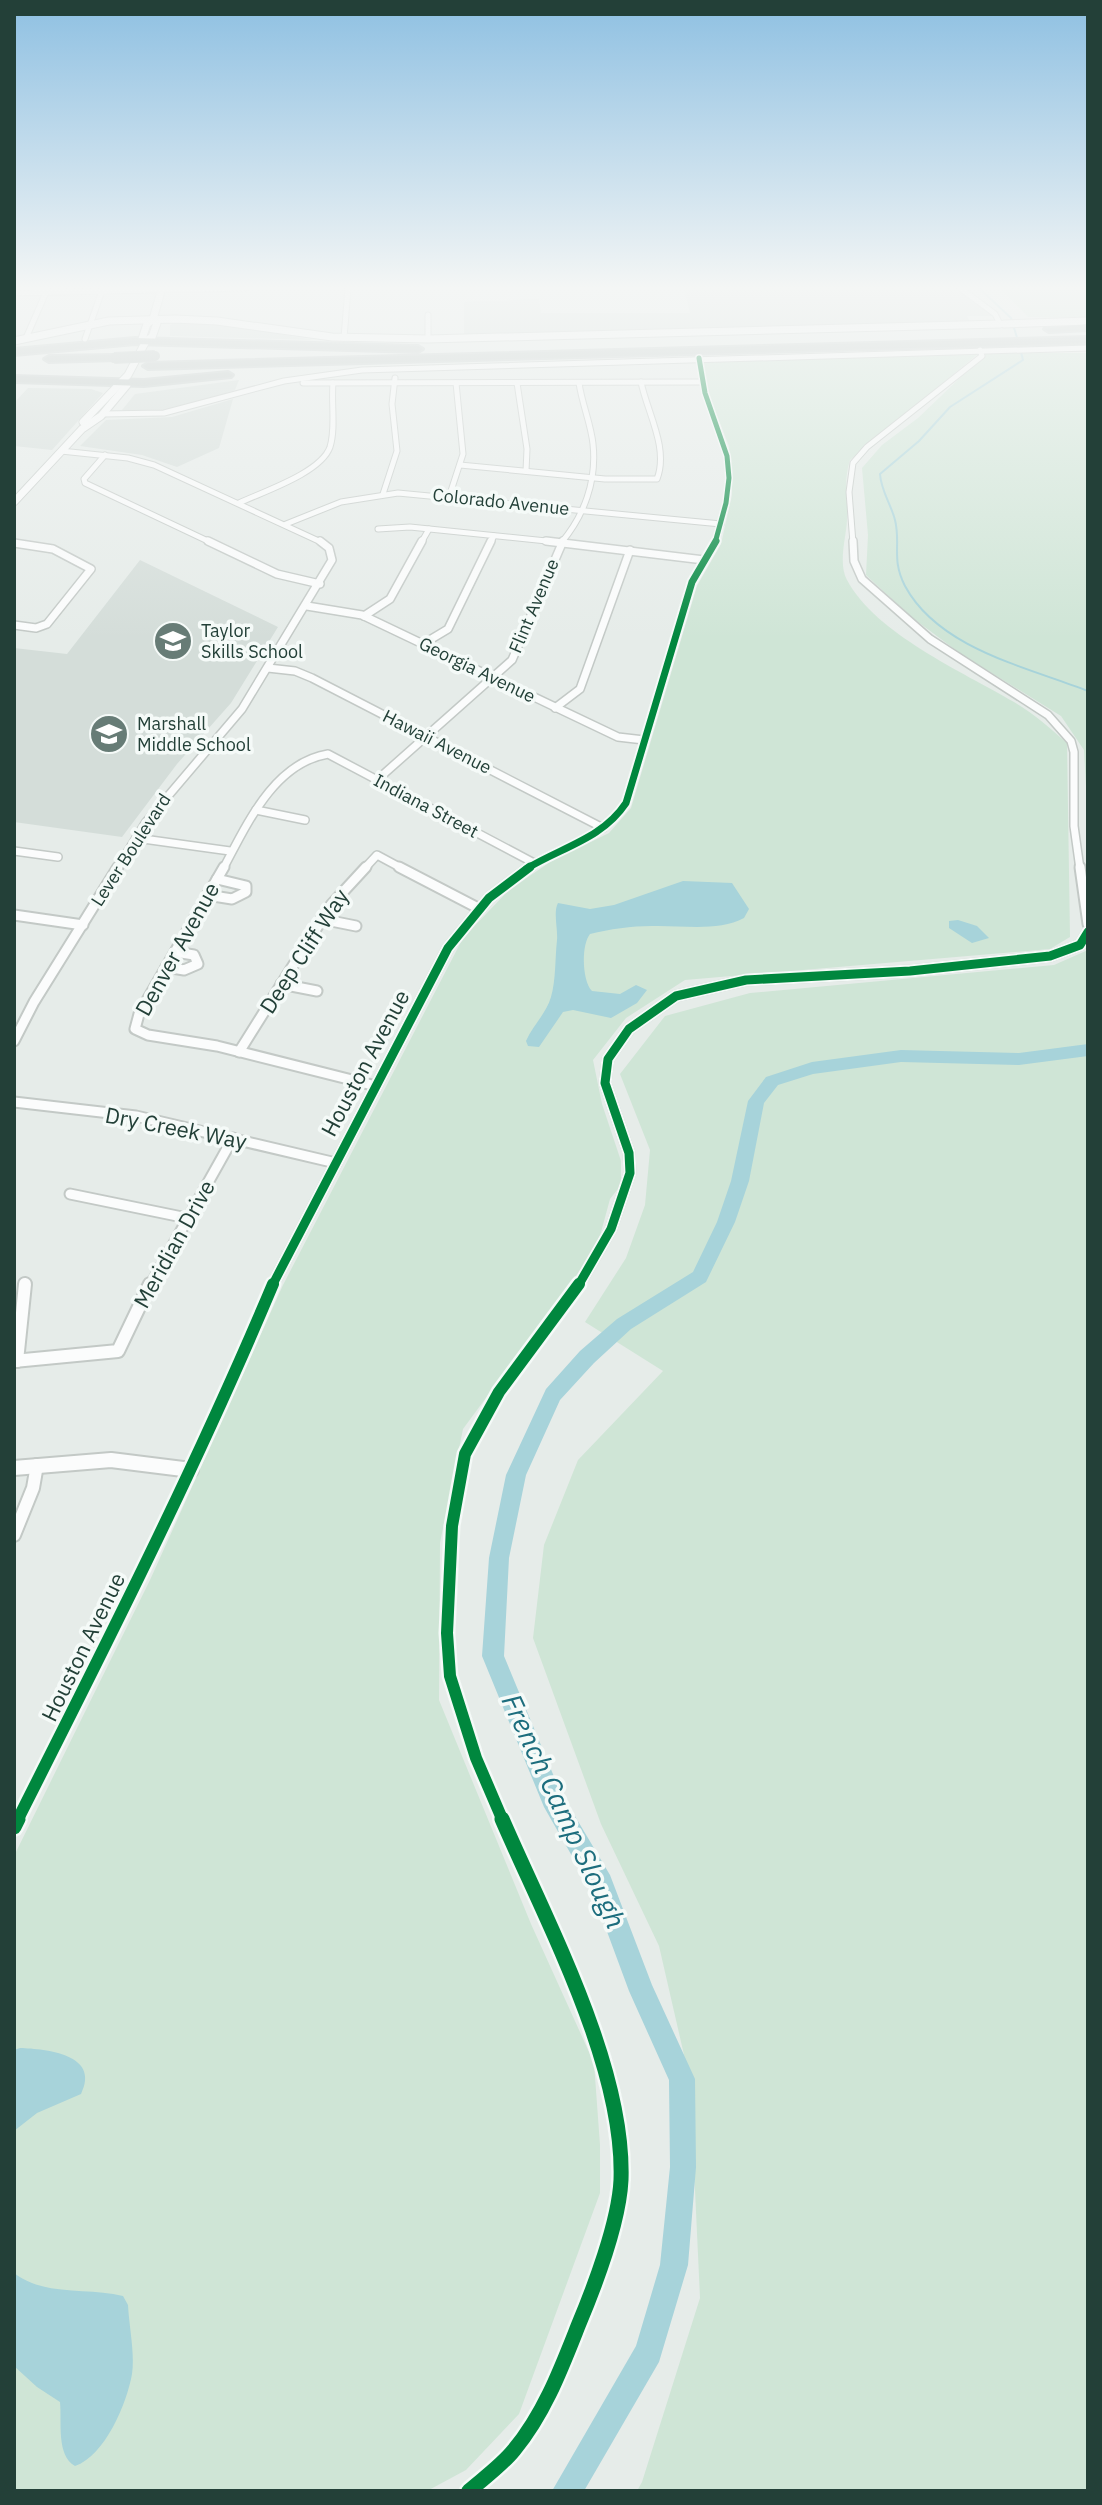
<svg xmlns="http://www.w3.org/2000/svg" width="1102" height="2505" font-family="'IBM Plex Sans',sans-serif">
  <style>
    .built { fill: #d4ddd9 }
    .green { fill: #cfe5d6 }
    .water { fill: #a7d3da }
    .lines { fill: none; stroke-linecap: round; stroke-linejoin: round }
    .stream { stroke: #a7d3da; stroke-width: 2 }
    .river { fill: #a7d3da; fill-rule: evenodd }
    .minor-far4-casing { stroke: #c3c9c6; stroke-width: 7 }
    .minor-far3-casing { stroke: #c3c9c6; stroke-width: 10 }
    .minor-far2-casing { stroke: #c3c9c6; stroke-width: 13 }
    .minor-far1-casing { stroke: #c3c9c6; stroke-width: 16 }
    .minor-casing { stroke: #c3c9c6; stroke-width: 19 }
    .tertiary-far1-casing { stroke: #c3c9c6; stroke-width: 9 }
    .tertiary-casing { stroke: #c3c9c6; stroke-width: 18 }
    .motorway-casing { stroke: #c2cac8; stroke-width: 4 }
    .minor-far4 { stroke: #fbfcfc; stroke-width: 5 }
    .minor-far3 { stroke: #fbfcfc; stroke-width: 7 }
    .minor-far2 { stroke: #fbfcfc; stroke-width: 9 }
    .minor-far1 { stroke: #fbfcfc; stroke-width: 12 }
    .minor { stroke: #fbfcfc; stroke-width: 15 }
    .tertiary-far1 { stroke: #fbfcfc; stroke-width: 7 }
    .tertiary { stroke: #fbfcfc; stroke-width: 14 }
    .motorway { fill: #bbc4c1; fill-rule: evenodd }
    .motorway-bridge-casing { stroke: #c2cac8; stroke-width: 12; stroke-linecap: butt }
    .motorway-bridge { stroke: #bbc4c1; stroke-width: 10 }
    .cycleway-far4-casing { stroke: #f5faf8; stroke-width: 8 }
    .cycleway-far3-casing { stroke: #f5faf8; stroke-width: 11 }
    .cycleway-far2-casing { stroke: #f5faf8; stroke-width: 13 }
    .cycleway-far1-casing { stroke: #f5faf8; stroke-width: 17 }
    .cycleway-casing { stroke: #f5faf8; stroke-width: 20 }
    .cycleway-far4 { stroke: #00873e; stroke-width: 5 }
    .cycleway-far3 { stroke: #00873e; stroke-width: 7 }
    .cycleway-far2 { stroke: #00873e; stroke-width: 9 }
    .cycleway-far1 { stroke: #00873e; stroke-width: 12 }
    .cycleway { stroke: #00873e; stroke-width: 15 }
    .labels { text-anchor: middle; stroke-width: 7; stroke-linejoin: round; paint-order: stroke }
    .far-street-label { font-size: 18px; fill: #234038; stroke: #f5faf8 }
    .far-poi-label { font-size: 18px; fill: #234038; stroke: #f5faf8; text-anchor: start }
    .street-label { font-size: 22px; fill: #234038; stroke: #f5faf8 }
    .near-water-label { font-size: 28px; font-style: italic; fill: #1c6d7d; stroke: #f5faf8 }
  </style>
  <rect width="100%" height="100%" fill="#e6ece9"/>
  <g class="built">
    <path d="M684 288H959L998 316H967L970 322 464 337V302L539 299 541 313H690Z"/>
    <path d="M181 321 220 324 314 340 170 336V325Z"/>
    <path d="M239 380 235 390 182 408 127 414 122 410 135 394Z"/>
    <path d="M28 388 91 389 103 393 52 450 14 446V403Z"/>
    <path d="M233 399 219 448 177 467 142 455 80 446 106 420 172 417Z"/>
    <path d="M140 560 278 627 231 703 177 764 122 837 14 822V648L67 654Z"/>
  </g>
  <g class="green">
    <path d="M1000 288H1088V318L1028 317Z"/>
    <path d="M979 353 850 460C843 482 848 498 847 520 846 539 838 563 847 580 876 634 963 672 1014 702 1033 713 1050 728 1067 743L1070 937 1050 949 685 980 626 1018 593 1060 602 1104 621 1161V1185L610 1199 597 1247 463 1429 440 1543 439 1700 531 1924 594 2063 600 2145V2193L519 2414 466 2470 427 2491H14V1856L150 1580 283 1285 463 938 508 891 550 862 609 833 631 808 697 586 721 544 732 495 729 446 709 395 703 361Z"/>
    <path d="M986 353H1088V823L1084 750 1061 716 961 654 910 616 866 575 868 535 862 468 882 445 918 418Z"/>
    <path d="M1088 950V2491H637L642 2482 700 2298 690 2081 659 1946 601 1824 533 1638 544 1545 578 1460 663 1371 585 1322 626 1258 645 1205 650 1150 620 1074 665 1016 750 993 1054 965Z"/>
  </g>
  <g class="water">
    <path d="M683 881 732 883 749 909 744 918C718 932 681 925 652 926 631 926 610 929 590 934 581 945 582 981 592 991L620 994 636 985 647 990 637 1003 611 1018 573 1010 563 1012 539 1047 528 1046 526 1041C533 1025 546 1014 551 997 556 980 555 958 557 940 558 929 553 912 558 903L590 909 614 905Z"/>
    <path d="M958 920 977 926 989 938 972 943 949 928V921Z"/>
    <path d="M20 2048C46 2049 101 2054 81 2094L37 2113 14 2131V2050Z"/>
    <path d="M14 2273C45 2297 88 2287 123 2296L128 2305C129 2326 135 2353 132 2374 127 2403 105 2456 75 2466 56 2455 62 2422 60 2402L37 2387 14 2366Z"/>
  </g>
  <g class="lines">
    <g class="stream">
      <path d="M979 288 1011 318 1018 341"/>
      <path d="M1021 352 1023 360 950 407 919 441 880 474C881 491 891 504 895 520 901 544 891 559 905 586 939 649 1027 667 1088 691"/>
    </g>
    <path class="river" d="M1088 1044V1056L1019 1065 901 1062 813 1074 778 1085 764 1103 749 1181 735 1222 706 1282 631 1329 594 1363 560 1400 526 1475 509 1558 504 1656 560 1791 610 1875 652 1985 695 2079 696 2167 688 2265 659 2362 584 2491H552L636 2346 660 2265 670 2167 669 2080 629 1991 592 1891 544 1807 482 1656 489 1558 506 1475 546 1389 580 1351 617 1319 693 1272 717 1222 731 1181 748 1101 766 1077 812 1062 901 1050 1019 1053Z"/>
    <g class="minor-far4-casing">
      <g id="minor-far4">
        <path d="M960 288 995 314 1000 324H1004"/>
        <path d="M14 293 245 288"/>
        <path d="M428 315V339"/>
        <path d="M26 338 47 290"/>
        <path d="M344 338 348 288"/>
        <path d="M85 339 103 288"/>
        <path d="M699 358 705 393 727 456 729 478 726 503 715 543"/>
        <path d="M303 383 703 382"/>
        <path d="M517 383 527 449 526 471"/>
        <path d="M102 414 164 413 284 381 362 370 1088 348"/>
        <path d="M61 451 128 458 154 465 323 543"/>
        <path d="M105 455 84 479 85 483 212 543"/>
        <path d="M460 465 605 479H657C669 448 647 412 641 382"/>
        <path d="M383 494 397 451 392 404 395 378"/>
        <path d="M449 497 463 454 456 383"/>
        <path d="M239 503C262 492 321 473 330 447 336 428 331 403 333 383"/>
        <path d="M286 524 341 502 398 493 721 524"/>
        <path d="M378 529 410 527 566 543"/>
        <path d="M421 543 429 529"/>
        <path d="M490 543 494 536"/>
        <path d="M561 543C584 516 597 481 593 444 591 424 582 404 579 383"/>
        <path d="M853 543 849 492 853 463 867 447 982 356 980 350"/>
      </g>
    </g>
    <g class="minor-far3-casing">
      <g id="minor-far3">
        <path d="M208 541 277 574 320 584"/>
        <path d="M546 541 704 560"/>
        <path d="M853 541 854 561 862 579 930 639 1048 715 1071 741 1074 752V826L1080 869"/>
        <path d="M14 543 53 549 91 569 47 624 36 628 14 625"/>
        <path d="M307 606 362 615 618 737 644 740"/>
        <path d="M364 616 390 599 422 541"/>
        <path d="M423 644 448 629 491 541"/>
        <path d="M268 668 295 671 312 678 603 828"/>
        <path d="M555 708 580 689 630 550"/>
        <path d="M377 780 512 660 563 541"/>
        <path d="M256 810 305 820"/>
        <path d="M136 838 230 851"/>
        <path d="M14 851 58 857"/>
        <path d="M117 869 146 822 242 709 332 560 329 548 320 541"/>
        <path d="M223 869C247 824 274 763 328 754L534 863"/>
        <path d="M364 869 377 855 403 869"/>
        <path d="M526 869C562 847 602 839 626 803L692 582 716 541"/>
      </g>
    </g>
    <g class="minor-far2-casing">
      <g id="minor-far2">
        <path d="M224 867 139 1014 135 1029 148 1035 217 1046 376 1086"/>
        <path d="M399 867 478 908"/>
        <path d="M1080 867 1088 924"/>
        <path d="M207 895 232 899 246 892V886L217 879"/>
        <path d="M14 915 83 925"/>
        <path d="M321 919 356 926"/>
        <path d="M166 967 184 970 198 964 194 955 175 952"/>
        <path d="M281 984 317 991"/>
        <path d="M14 1041 34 1002 118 867"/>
        <path d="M239 1052 331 905 366 867"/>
        <path d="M14 1102 136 1116 336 1163"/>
        <path d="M70 1194 187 1218"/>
        <path d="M150 1286 233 1138"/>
        <path d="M272 1286 448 948 489 898 530 867"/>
        <path d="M578 1286 611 1229 630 1173 629 1153 605 1083 608 1059 629 1029 676 996 746 980 910 971 1050 956 1080 945 1088 932"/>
      </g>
    </g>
    <g class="minor-far1-casing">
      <g id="minor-far1">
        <path d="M14 1361 118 1351 150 1284"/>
        <path d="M17 1361 25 1284"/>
        <path d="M14 1535 33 1488 37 1465"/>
        <path d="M17 1821C107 1643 196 1467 273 1284"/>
        <path d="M503 1821 476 1758 450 1676 447 1633 452 1526 465 1454 499 1392 579 1284"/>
      </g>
    </g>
    <g class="minor-casing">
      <g id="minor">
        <path d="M14 1827 18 1819"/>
        <path d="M469 2491C484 2478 502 2465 514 2450 544 2414 561 2369 578 2326 594 2288 619 2222 621 2180 625 2067 547 1923 502 1819"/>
      </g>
    </g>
    <g class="tertiary-far1-casing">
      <g id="tertiary-far1">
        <path d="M1004 324 1088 321"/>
        <path d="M14 341 109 321 175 319 217 321 332 337 428 339 1000 324"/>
        <path d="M146 341 152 337 157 323 153 319 162 288"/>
        <path d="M83 422 128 375 146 341 142 339 147 324 153 319"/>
        <path d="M14 502 82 429 101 416 127 385 124 382"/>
      </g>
    </g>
    <g class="tertiary-casing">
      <path id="tertiary" d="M14 1468 111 1460 191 1470"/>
    </g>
    <g class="motorway-casing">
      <g id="motorway">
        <path d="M1088 324V330L1049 332 1044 329Z"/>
        <path d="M1088 337V343L148 369 143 366 148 363Z"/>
        <path d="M135 338 418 346 423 349 418 352 135 344 14 355V349Z"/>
        <path d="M114 355 119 358 117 360 49 362 44 359 49 356Z"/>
        <path d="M228 372 233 375 231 377 144 386 14 382V376L144 380Z"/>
      </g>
    </g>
    <use href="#minor-far4" class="minor-far4"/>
    <use href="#minor-far3" class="minor-far3"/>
    <use href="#minor-far2" class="minor-far2"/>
    <use href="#minor-far1" class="minor-far1"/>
    <use href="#minor" class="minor"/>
    <use href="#tertiary-far1" class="tertiary-far1"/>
    <use href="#tertiary" class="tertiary"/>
    <use href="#motorway" class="motorway"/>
    <g class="motorway-bridge-casing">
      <path id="motorway-bridge" d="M114 358 155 356"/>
    </g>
    <use href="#motorway-bridge" class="motorway-bridge"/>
    <g class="cycleway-far4-casing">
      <path id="cycleway-far4" d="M699 358 705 393 727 456 729 478 726 503 715 543"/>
    </g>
    <g class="cycleway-far3-casing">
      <path id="cycleway-far3" d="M526 869C562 847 602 839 626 803L692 582 716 541"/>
    </g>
    <g class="cycleway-far2-casing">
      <g id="cycleway-far2">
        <path d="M272 1286 448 948 489 898 530 867"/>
        <path d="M578 1286 611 1229 630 1173 629 1153 605 1083 608 1059 629 1029 676 996 746 980 910 971 1050 956 1080 945 1088 932"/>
      </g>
    </g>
    <g class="cycleway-far1-casing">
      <g id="cycleway-far1">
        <path d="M17 1821C107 1643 196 1467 273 1284"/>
        <path d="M503 1821 476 1758 450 1676 447 1633 452 1526 465 1454 499 1392 579 1284"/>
      </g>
    </g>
    <g class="cycleway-casing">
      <g id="cycleway">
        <path d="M14 1827 18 1819"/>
        <path d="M469 2491C484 2478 502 2465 514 2450 544 2414 561 2369 578 2326 594 2288 619 2222 621 2180 625 2067 547 1923 502 1819"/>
      </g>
    </g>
    <use href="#cycleway-far4" class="cycleway-far4"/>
    <use href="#cycleway-far3" class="cycleway-far3"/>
    <use href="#cycleway-far2" class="cycleway-far2"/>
    <use href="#cycleway-far1" class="cycleway-far1"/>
    <use href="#cycleway" class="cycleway"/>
  </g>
  <linearGradient id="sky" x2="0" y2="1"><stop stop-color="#8ec0e2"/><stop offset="0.45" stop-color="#f4f6f5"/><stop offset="1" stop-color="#f4f6f5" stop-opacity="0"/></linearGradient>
  <rect width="1102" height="639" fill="url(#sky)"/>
  <defs>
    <g id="school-disc" transform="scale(2)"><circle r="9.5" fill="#677c76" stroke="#f5faf8"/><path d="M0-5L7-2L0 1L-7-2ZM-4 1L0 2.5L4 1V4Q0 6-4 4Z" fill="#fff"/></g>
  </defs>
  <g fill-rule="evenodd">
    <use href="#school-disc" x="173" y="641"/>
    <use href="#school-disc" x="109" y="734"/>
  </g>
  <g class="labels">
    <g class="far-street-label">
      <text transform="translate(501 502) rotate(6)" y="6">Colorado Avenue</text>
      <text transform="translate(534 606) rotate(-67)" y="6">Flint Avenue</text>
      <text transform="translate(477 670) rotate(26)" y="6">Georgia Avenue</text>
      <text transform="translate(437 742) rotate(27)" y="6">Hawaii Avenue</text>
      <text transform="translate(426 806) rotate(28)" y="6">Indiana Street</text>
      <text transform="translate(131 850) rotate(-57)" y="6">Lever Boulevard</text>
    </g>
    <g class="far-poi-label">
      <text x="201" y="637">Taylor<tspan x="201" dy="21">Skills School</tspan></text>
      <text x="137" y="730">Marshall<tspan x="137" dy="21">Middle School</tspan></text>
    </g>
    <g class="street-label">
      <text transform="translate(177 949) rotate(-61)" y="8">Denver Avenue</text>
      <text transform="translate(304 951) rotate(-57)" y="8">Deep Cliff Way</text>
      <text transform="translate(365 1063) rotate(-62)" y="8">Houston Avenue</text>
      <text transform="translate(176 1128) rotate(11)" y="8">Dry Creek Way</text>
      <text transform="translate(174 1244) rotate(-61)" y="8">Meridian Drive</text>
      <text transform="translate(83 1647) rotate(-64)" y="8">Houston Avenue</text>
    </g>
    <g class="near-water-label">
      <text transform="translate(564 1811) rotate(65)" y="10">French Camp Slough</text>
    </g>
  </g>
  <rect width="1102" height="2505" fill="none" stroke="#234038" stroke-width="32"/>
</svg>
